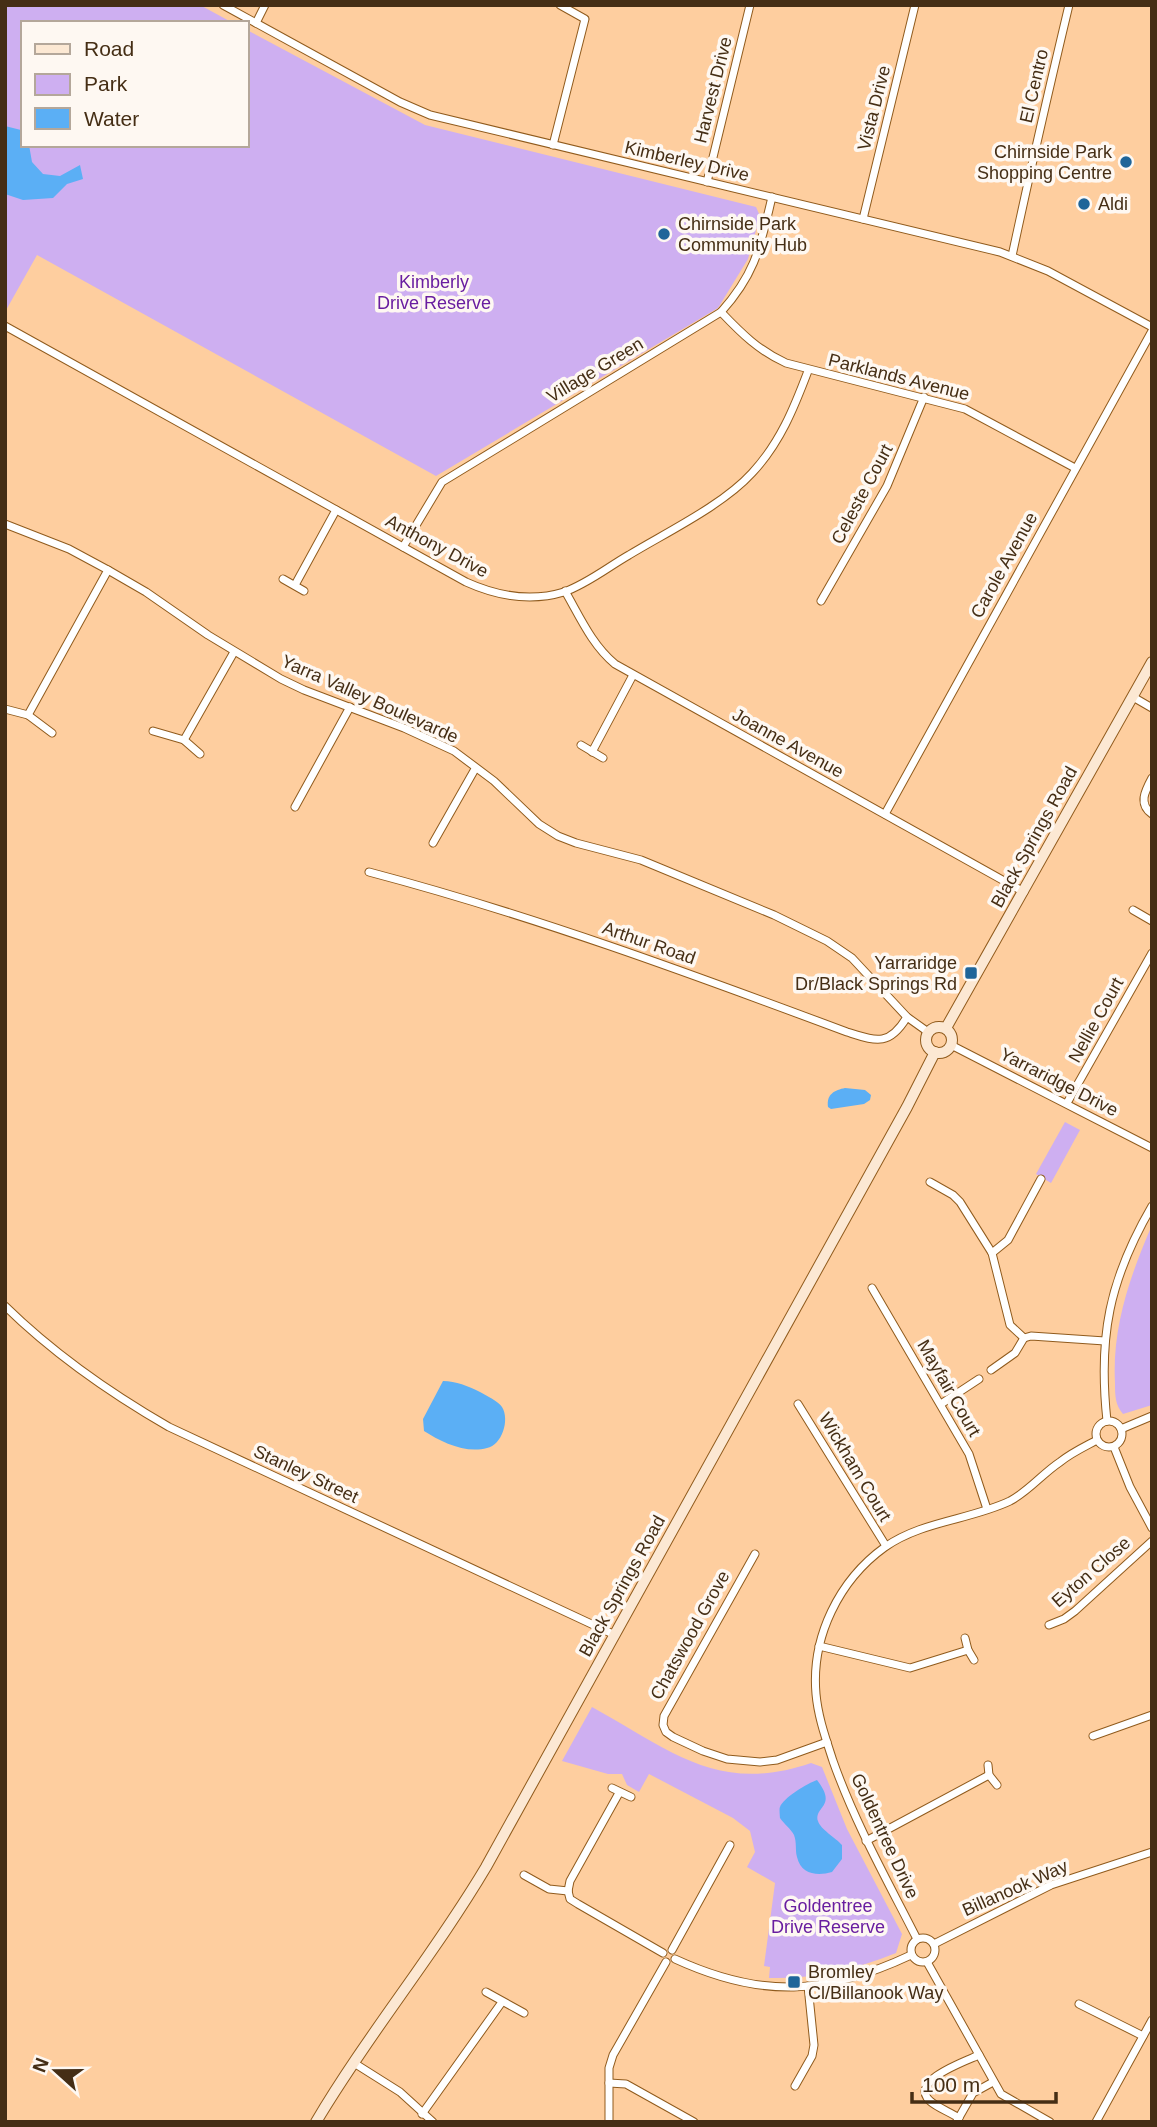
<svg xmlns="http://www.w3.org/2000/svg" width="1157" height="2127" font-family="Arial,sans-serif">
  <style>
    .green { fill: #ceaff1 }
    .water { fill: #5baff5 }
    .lines { fill: none; stroke-linecap: round; stroke-linejoin: round }
    .street-casing { stroke: #905b1d; stroke-width: 9 }
    .secondary-casing { stroke: #905b1d; stroke-width: 12 }
    .street { stroke: #fff; stroke-width: 7 }
    .secondary { stroke: #fce8d3; stroke-width: 10 }
    .poi-dot { fill: #1f6599; stroke: #fef8f2; stroke-width: 2.5 }
    .labels { text-anchor: middle; stroke-width: 7; stroke-linejoin: round; paint-order: stroke }
    .street-label { font-size: 18px; fill: #452e15; stroke: #fef8f2 }
    .poi-label { font-size: 18px; fill: #452e15; stroke: #fef8f2; text-anchor: start }
    .park-label { font-size: 18px; fill: #691ea0; stroke: #fef8f2 }
  </style>
  <rect width="100%" height="100%" fill="#fece9f"/>
  <g class="green">
    <path d="M5 5H200L233 23H23V145H247V30L425 125 756 207 760 216 748 259 718 308 436 476 37 255 5 312Z"/>
    <path d="M1065 1122 1080 1130 1051 1183 1036 1174Z"/>
    <path d="M1152 1225V1405L1123 1414C1115 1405 1115 1395 1115 1383 1112 1327 1130 1276 1152 1225Z"/>
    <path d="M592 1707C670 1750 718 1795 811 1763L822 1767 847 1829 902 1934 896 1953C854 1970 813 1979 769 1978L770 1967 764 1966 775 1883 747 1867 755 1852 750 1831 733 1818 649 1774 639 1792 627 1785 622 1774H608L562 1761Z"/>
  </g>
  <g class="water">
    <path d="M5 126 21 130 23 145H29L32 162 43 174 60 176 80 165 83 179 67 184 53 198 23 200 5 194Z"/>
    <path d="M845 1088 865 1090 871 1095 870 1100 864 1104 831 1109 828 1107C826 1094 835 1090 845 1088Z"/>
    <path d="M443 1381C456 1381 468 1386 480 1392 487 1396 498 1401 502 1407 510 1420 502 1445 487 1448 466 1454 441 1442 424 1431L423 1419Z"/>
    <path d="M817 1780C838 1807 814 1806 818 1821 820 1829 836 1838 842 1845V1859L832 1872C818 1876 801 1875 797 1857 795 1850 797 1843 794 1835 791 1829 784 1824 780 1818 780 1817 779 1808 780 1807 783 1798 808 1783 817 1780Z"/>
  </g>
  <g class="lines">
    <g class="street-casing">
      <g id="street">
        <path d="M223 5 400 102 430 115 1000 252 1048 271 1152 327"/>
        <path d="M256 23 265 5"/>
        <path d="M553 145 585 19 560 5"/>
        <path d="M707 182 750 5"/>
        <path d="M863 219 915 5"/>
        <path d="M1012 256C1030 172 1049 89 1069 5"/>
        <path d="M721 312C741 333 759 351 786 363L965 409 1075 468"/>
        <path d="M5 326 466 582C497 596 531 602 564 592 587 584 608 567 629 555 667 532 723 505 752 473 780 443 794 408 808 371"/>
        <path d="M5 524 69 549 108 570 146 592 208 635 281 679 304 690 404 728 454 751 494 781 539 824 558 836 576 843 641 860 774 915 827 941 852 958 907 1017 928 1032"/>
        <path d="M403 547 442 482 721 312C756 273 760 247 772 197"/>
        <path d="M283 579 304 591"/>
        <path d="M295 585 336 510"/>
        <path d="M565 591C580 617 592 645 615 664L1024 892"/>
        <path d="M821 601 887 486 924 397"/>
        <path d="M1133 697 1152 708"/>
        <path d="M5 709 28 715 52 733"/>
        <path d="M28 715 108 570"/>
        <path d="M153 731 184 740 200 754"/>
        <path d="M184 740 234 652"/>
        <path d="M581 745 603 758"/>
        <path d="M592 752 633 675"/>
        <path d="M1152 778C1145 791 1138 804 1152 814"/>
        <path d="M295 807 350 707"/>
        <path d="M885 814 1152 331"/>
        <path d="M433 843 475 769"/>
        <path d="M369 872C532 915 689 973 847 1032 876 1041 889 1047 907 1017"/>
        <path d="M1133 910 1152 921"/>
        <path d="M951 1045 1152 1148"/>
        <path d="M1067 1103 1152 953"/>
        <path d="M930 1182 953 1195 960 1202 992 1253 1010 1325 1024 1338 1031 1336 1105 1341"/>
        <path d="M992 1253 1008 1240 1041 1179"/>
        <path d="M872 1288 969 1454 987 1509"/>
        <path d="M5 1306C54 1354 110 1393 169 1427L615 1635"/>
        <path d="M991 1370 1015 1353 1024 1338"/>
        <path d="M798 1404 886 1546"/>
        <path d="M941 1404 979 1379"/>
        <circle cx="1109" cy="1434" r="13"/>
        <path d="M1107 1421C1098 1337 1109 1280 1152 1206"/>
        <path d="M1121 1429 1152 1416"/>
        <path d="M1114 1447 1130 1487 1152 1528"/>
        <path d="M755 1554 664 1716 663 1725 666 1732 673 1737 703 1751 727 1759 760 1762 777 1760 827 1742"/>
        <path d="M1049 1625 1064 1619 1075 1611 1152 1541"/>
        <path d="M965 1638 968 1650 974 1660"/>
        <path d="M819 1646 910 1668 968 1650"/>
        <path d="M1093 1736 1152 1715"/>
        <path d="M988 1765 989 1775 997 1785"/>
        <path d="M612 1788 631 1797"/>
        <path d="M866 1841 989 1775"/>
        <path d="M524 1875 549 1889 568 1891"/>
        <path d="M568 1891 570 1899 578 1904 663 1953"/>
        <path d="M568 1891 570 1881 619 1793"/>
        <circle cx="923" cy="1950" r="12"/>
        <path d="M917 1939C887 1880 855 1823 833 1761 826 1739 818 1717 816 1694 811 1637 839 1580 885 1547 922 1521 970 1520 1010 1501 1029 1491 1042 1474 1060 1462 1071 1453 1084 1447 1097 1440"/>
        <path d="M934 1944 1051 1885 1152 1852"/>
        <path d="M672 1950 730 1845"/>
        <path d="M675 1959C762 1999 826 1995 911 1955"/>
        <path d="M927 1962 1001 2094 1050 2122"/>
        <path d="M486 1992 524 2013"/>
        <path d="M1079 2004 1143 2036"/>
        <path d="M354 2063 400 2092 433 2122"/>
        <path d="M609 2083 626 2084 694 2122"/>
        <path d="M795 2086 812 2056 814 2045 808 1986"/>
        <path d="M422 2114 502 2002"/>
        <path d="M959 2118C950 2112 938 2108 930 2101 908 2081 966 2061 979 2055"/>
        <path d="M957 2121 973 2093 993 2082"/>
        <path d="M609 2122V2068L613 2055 666 1962"/>
        <path d="M1096 2122 1152 2020"/>
      </g>
    </g>
    <g class="secondary-casing">
      <g id="secondary">
        <circle cx="939" cy="1040" r="13"/>
        <path d="M946 1028 1152 662"/>
        <path d="M316 2122C368 2034 434 1955 486 1867L907 1107 935 1052"/>
      </g>
    </g>
    <use href="#street" class="street"/>
    <use href="#secondary" class="secondary"/>
  </g>
  <g class="poi-dot">
    <circle cx="1126" cy="162" r="7"/>
    <circle cx="1084" cy="204" r="7"/>
    <circle cx="664" cy="234" r="7"/>
    <rect x="964" y="966" width="14" height="14" rx="3.5"/>
    <rect x="787" y="1975" width="14" height="14" rx="3.5"/>
  </g>
  <g class="labels">
    <g class="street-label">
      <text transform="translate(1034 86) rotate(-77)" y="6">El Centro</text>
      <text transform="translate(713 90) rotate(-76)" y="6">Harvest Drive</text>
      <text transform="translate(874 108) rotate(-76)" y="6">Vista Drive</text>
      <text transform="translate(687 161) rotate(13)" y="6">Kimberley Drive</text>
      <text transform="translate(595 370) rotate(-31)" y="6">Village Green</text>
      <text transform="translate(899 377) rotate(14)" y="6">Parklands Avenue</text>
      <text transform="translate(862 494) rotate(-62)" y="6">Celeste Court</text>
      <text transform="translate(437 546) rotate(28)" y="6">Anthony Drive</text>
      <text transform="translate(1004 565) rotate(-61)" y="6">Carole Avenue</text>
      <text transform="translate(370 699) rotate(24)" y="6">Yarra Valley Boulevarde</text>
      <text transform="translate(788 743) rotate(29)" y="6">Joanne Avenue</text>
      <text transform="translate(1034 837) rotate(-61)" y="6">Black Springs Road</text>
      <text transform="translate(649 943) rotate(19)" y="6">Arthur Road</text>
      <text transform="translate(1096 1020) rotate(-61)" y="6">Nellie Court</text>
      <text transform="translate(1059 1082) rotate(27)" y="6">Yarraridge Drive</text>
      <text transform="translate(949 1388) rotate(60)" y="6">Mayfair Court</text>
      <text transform="translate(855 1467) rotate(59)" y="6">Wickham Court</text>
      <text transform="translate(306 1474) rotate(25)" y="6">Stanley Street</text>
      <text transform="translate(1091 1572) rotate(-41)" y="6">Eyton Close</text>
      <text transform="translate(622 1586) rotate(-61)" y="6">Black Springs Road</text>
      <text transform="translate(690 1635) rotate(-61)" y="6">Chatswood Grove</text>
      <text transform="translate(885 1836) rotate(65)" y="6">Goldentree Drive</text>
      <text transform="translate(1015 1888) rotate(-24)" y="6">Billanook Way</text>
    </g>
    <g class="poi-label">
      <text x="1112" y="158" text-anchor="end">Chirnside Park<tspan x="1112" dy="21">Shopping Centre</tspan></text>
      <text x="1098" y="210">Aldi</text>
      <text x="678" y="230">Chirnside Park<tspan x="678" dy="21">Community Hub</tspan></text>
      <text x="957" y="969" text-anchor="end">Yarraridge<tspan x="957" dy="21">Dr/Black Springs Rd</tspan></text>
      <text x="808" y="1978">Bromley<tspan x="808" dy="21">Cl/Billanook Way</tspan></text>
    </g>
    <g class="park-label">
      <text x="434" y="288">Kimberly<tspan x="434" dy="21">Drive Reserve</tspan></text>
      <text x="828" y="1912">Goldentree<tspan x="828" dy="21">Drive Reserve</tspan></text>
    </g>
  </g>
  <rect width="1157" height="2127" fill="none" stroke="#452e15" stroke-width="14"/>
  <rect x="21" y="21" width="228" height="126" fill="#fef8f2" stroke="#b4a79a" stroke-width="2"/>
  <rect x="35" y="44" width="35" height="10" fill="#fce8d3" stroke="#b4a79a" stroke-width="2"/>
  <text x="84" y="56" font-size="21" fill="#452e15">Road</text>
  <rect x="35" y="74" width="35" height="21" fill="#ceaff1" stroke="#b4a79a" stroke-width="2"/>
  <text x="84" y="91" font-size="21" fill="#452e15">Park</text>
  <rect x="35" y="108" width="35" height="21" fill="#5baff5" stroke="#b4a79a" stroke-width="2"/>
  <text x="84" y="126" font-size="21" fill="#452e15">Water</text>
  <g transform="translate(56 2071) rotate(291)" stroke="#fef8f2" stroke-width="5" paint-order="stroke">
  <path d="M0-5L12 26L0 18L-12 26Z" fill="#452e15"/>
  <text y="-10" font-size="19" font-weight="bold" text-anchor="middle" fill="#452e15">N</text>
  </g>
  <path d="M912 2092v10h144v-10" fill="none" stroke="#452e15" stroke-width="3.5"/>
  <text x="922" y="2092" font-size="21" fill="#452e15" stroke="#fef8f2" stroke-width="5" paint-order="stroke">100 m</text>
</svg>
